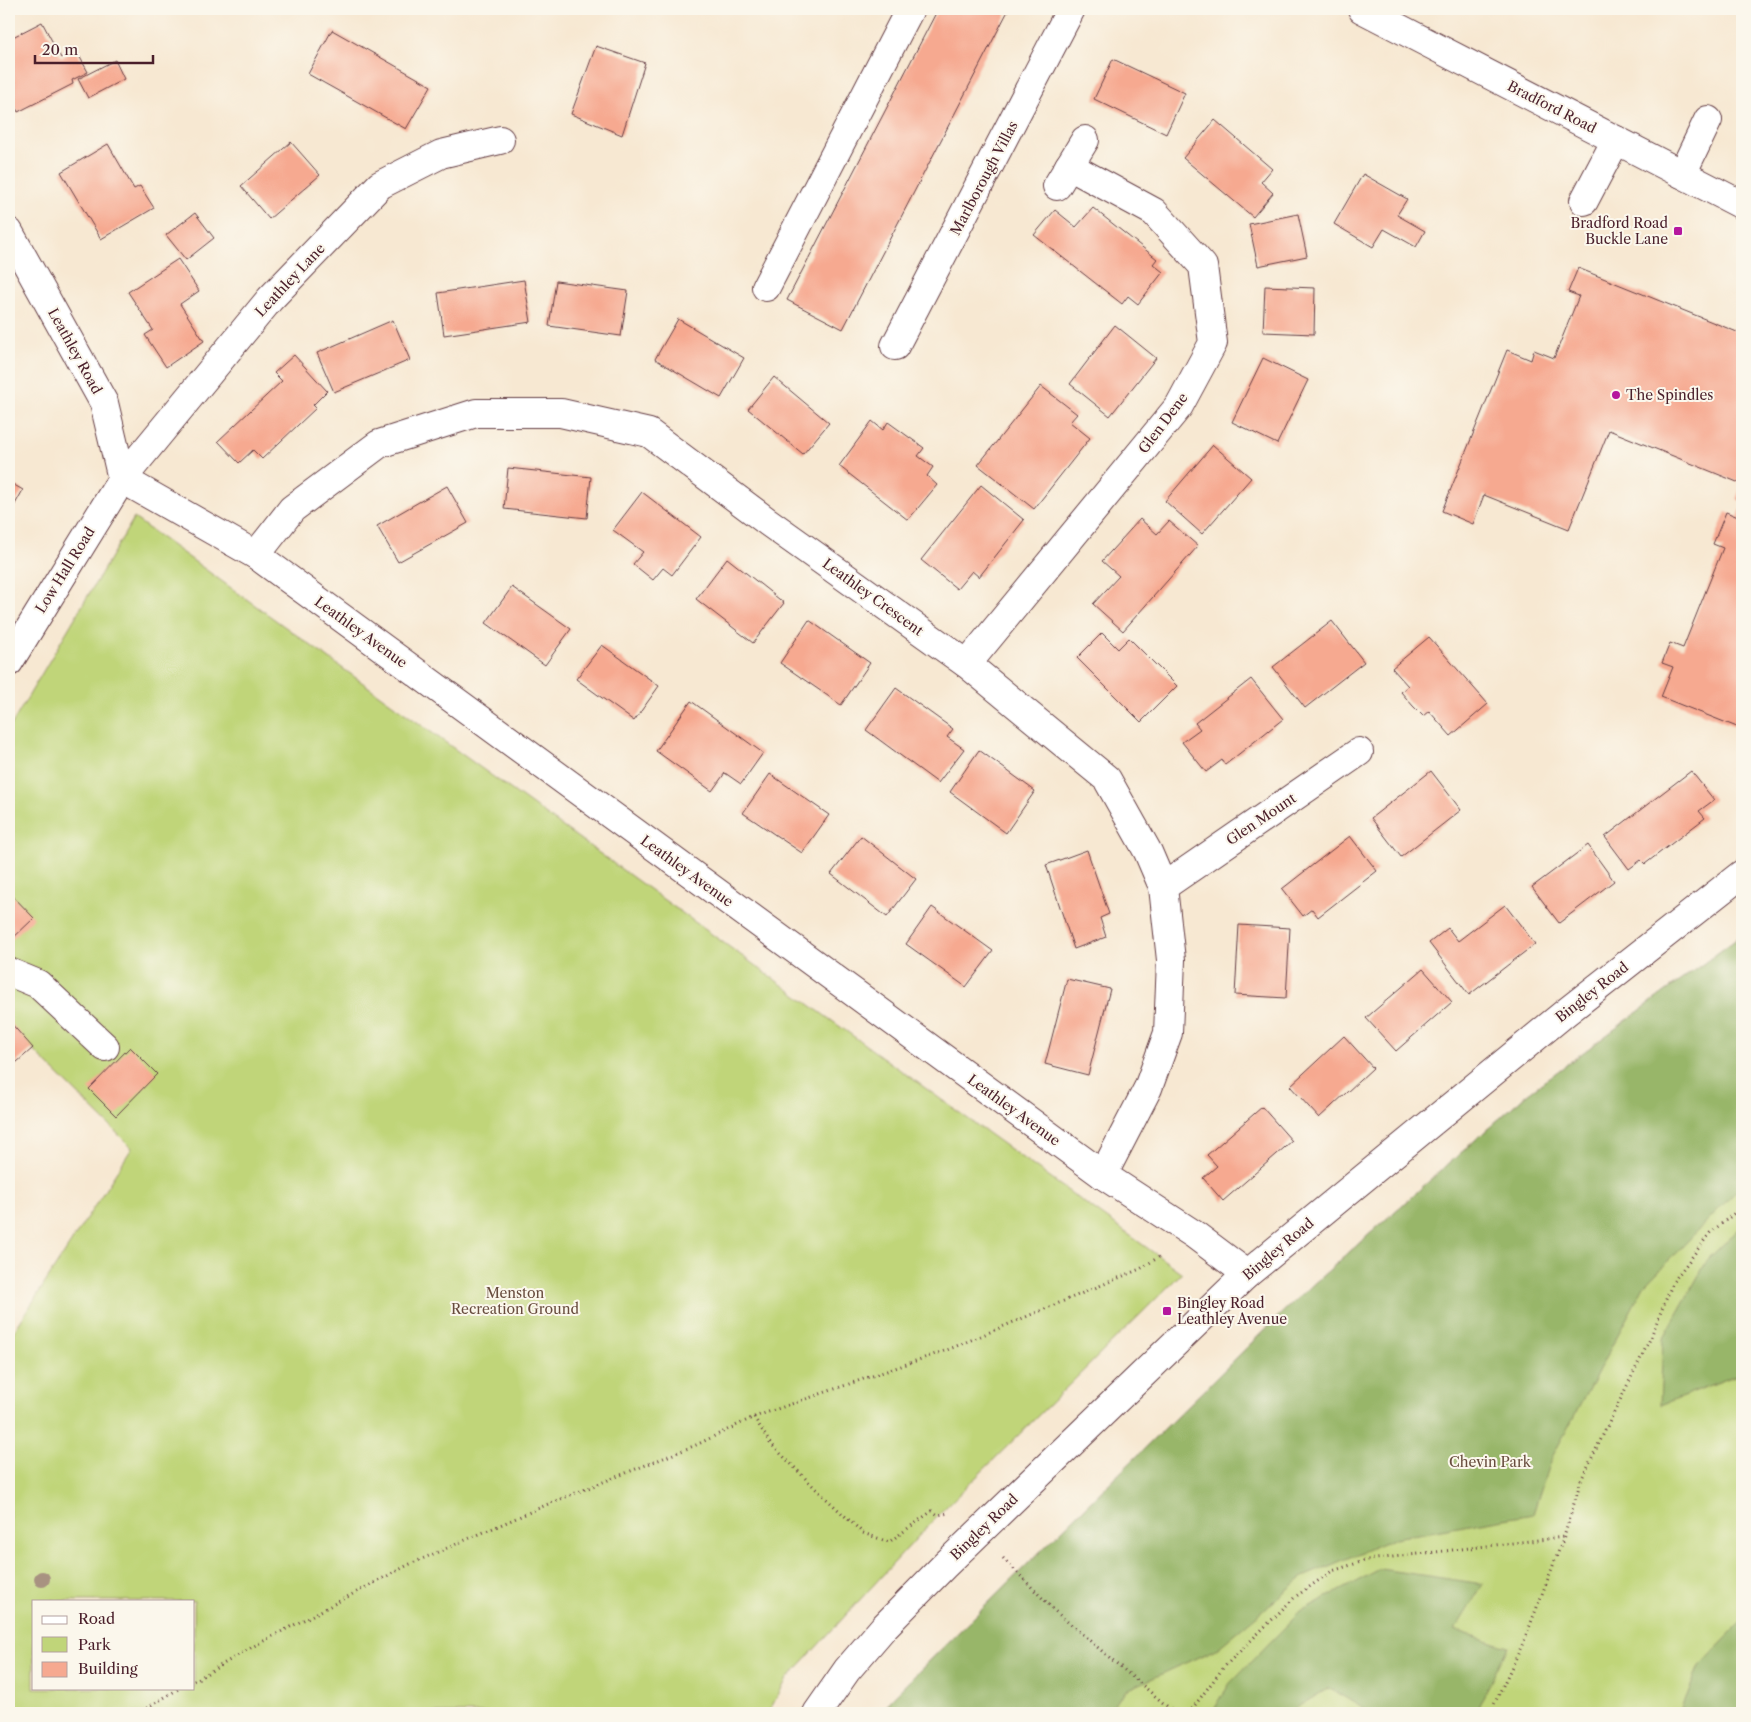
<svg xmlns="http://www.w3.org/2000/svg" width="1751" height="1722" font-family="'Libre Caslon Text',serif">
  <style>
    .green { fill: #c0d579; stroke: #857a52; fill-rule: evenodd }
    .forest { fill: #98b669; stroke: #716a4a }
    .building { fill: #f6a990 }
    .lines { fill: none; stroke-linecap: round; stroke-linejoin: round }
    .minor-casing { stroke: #643d44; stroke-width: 30 }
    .major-casing { stroke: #643d44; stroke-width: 30 }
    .path { stroke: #643d44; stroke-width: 3; stroke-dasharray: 1 4; stroke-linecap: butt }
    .minor { stroke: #fff; stroke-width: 28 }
    .major { stroke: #fff; stroke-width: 28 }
    .tree { fill: #a89281 }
    .poi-dot { fill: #b5179e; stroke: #fbf7ec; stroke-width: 2 }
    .labels { text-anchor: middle; stroke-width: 4; stroke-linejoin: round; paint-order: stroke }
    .street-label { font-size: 14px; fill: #4a1f2b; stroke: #fbf7ec }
    .poi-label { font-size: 14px; fill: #4a1f2b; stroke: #fbf7ec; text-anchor: start }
    .park-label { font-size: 14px; fill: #684c3e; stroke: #fbf7ec }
  </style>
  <rect width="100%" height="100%" fill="#fbf7ec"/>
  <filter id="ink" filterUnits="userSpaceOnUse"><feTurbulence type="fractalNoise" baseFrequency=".02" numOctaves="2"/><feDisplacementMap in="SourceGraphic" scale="10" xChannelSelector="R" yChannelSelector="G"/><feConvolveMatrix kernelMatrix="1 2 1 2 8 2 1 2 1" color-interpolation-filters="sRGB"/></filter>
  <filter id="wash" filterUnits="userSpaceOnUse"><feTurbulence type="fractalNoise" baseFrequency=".0096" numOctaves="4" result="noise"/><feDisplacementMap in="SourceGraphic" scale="20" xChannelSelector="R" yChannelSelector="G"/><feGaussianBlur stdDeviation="1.12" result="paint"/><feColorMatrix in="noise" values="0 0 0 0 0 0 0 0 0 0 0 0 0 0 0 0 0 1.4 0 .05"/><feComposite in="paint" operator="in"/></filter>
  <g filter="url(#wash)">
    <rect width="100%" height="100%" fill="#f7e8d2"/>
    <g class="green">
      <path d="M134 518 1182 1273 938 1515 787 1679 768 1713H9V1339L132 1148 9 1026V729ZM34 1601H194V1688H34Z"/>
      <path d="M1742 935V1713H882L894 1696 1291 1304 1527 1094Z"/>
    </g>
    <g class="forest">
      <path d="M1742 935V1185L1644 1286 1550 1461 1533 1514 1395 1538 1303 1577 1218 1648 1127 1690 1107 1713H882L894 1696 1291 1304 1527 1094Z"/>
      <path d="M1742 1226V1373L1660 1405 1663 1339 1708 1259Z"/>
      <path d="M1380 1569 1483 1584 1455 1630 1508 1647 1475 1713H1371L1329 1688 1287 1713H1212L1230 1683 1301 1611Z"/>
      <path d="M1742 1622V1713H1680L1699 1666Z"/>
    </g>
    <g id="blocks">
      <g class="building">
        <path d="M938 9H1009L843 329 787 300Z"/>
        <path d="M42 22 61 58 76 50 88 72 72 80 73 84 18 112 9 94V39Z"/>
        <path d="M332 30 431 86 406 129 308 74Z"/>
        <path d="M596 46 645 63 622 135 571 114Z"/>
        <path d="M1113 59 1185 93 1166 134 1094 99Z"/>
        <path d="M115 60 124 79 88 98 78 79Z"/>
        <path d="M1215 120 1272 169 1261 182 1273 193 1253 217 1183 158Z"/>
        <path d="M291 142 320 175 269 219 241 186Z"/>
        <path d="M108 144 134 189 140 186 154 208 101 239 61 172Z"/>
        <path d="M1363 174 1407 199 1397 215 1425 231 1416 247 1384 229 1373 247 1334 224Z"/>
        <path d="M1093 208 1157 259 1153 264 1163 272 1138 304 1128 296 1122 304 1034 235 1055 210 1076 227Z"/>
        <path d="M195 213 214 238 186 260 166 235Z"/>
        <path d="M1298 214 1307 256 1258 266 1249 224Z"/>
        <path d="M178 259 199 291 180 304 204 341 166 367 145 335 153 330 128 292Z"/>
        <path d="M1578 268 1742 334V502L1736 499 1742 484 1609 430 1569 529 1484 495 1473 524 1442 511 1507 350 1531 360 1534 350 1554 358 1579 296 1568 292Z"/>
        <path d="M524 280 531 322 444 335 438 293Z"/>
        <path d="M556 281 628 291 621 336 549 326Z"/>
        <path d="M1265 286 1315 288 1314 334 1263 332Z"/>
        <path d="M678 319 744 358 721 398 655 359Z"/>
        <path d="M393 320 410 360 334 392 317 353Z"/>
        <path d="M1115 325 1156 358 1110 416 1070 384Z"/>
        <path d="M294 355 327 391 313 405 316 408 262 459 253 450 239 463 218 441 282 381 274 373Z"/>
        <path d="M1263 358 1308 380 1277 444 1232 422Z"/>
        <path d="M774 377 829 423 803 454 748 409Z"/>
        <path d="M1041 386 1077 414 1070 422 1090 438 1034 509 978 465Z"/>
        <path d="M872 421 883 430 888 422 924 448 918 456 933 467 927 476 937 485 908 520 839 466Z"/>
        <path d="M1213 445 1251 478 1202 534 1165 501Z"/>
        <path d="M508 468 591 477 587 518 504 509Z"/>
        <path d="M9 482 23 490 9 515Z"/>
        <path d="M981 485 1024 520 979 577 972 571 957 589 921 560Z"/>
        <path d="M447 486 468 523 398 562 377 526Z"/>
        <path d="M642 492 701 537 672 575 663 568 653 580 633 564 643 552 613 530Z"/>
        <path d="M1742 506V729L1661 697 1673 667 1662 663 1670 643 1683 648 1723 548 1713 544 1726 512 1738 517Z"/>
        <path d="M1140 519 1157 534 1169 521 1198 546 1123 631 1093 604 1119 576 1102 561Z"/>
        <path d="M727 558 784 603 753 643 696 599Z"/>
        <path d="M512 587 571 629 545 665 486 623Z"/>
        <path d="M809 620 870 663 841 705 780 663Z"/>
        <path d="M1332 621 1364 662 1305 708 1273 667Z"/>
        <path d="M1102 633 1118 649 1129 638 1177 686 1141 722 1077 658Z"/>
        <path d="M1429 637 1488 704 1451 736 1429 711 1423 716 1413 706 1401 692 1408 686 1392 668Z"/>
        <path d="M602 645 659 686 634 721 576 679Z"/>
        <path d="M1251 679 1283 719 1225 765 1222 760 1206 772 1182 742 1200 729 1195 723Z"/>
        <path d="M896 688 953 729 947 737 964 749 938 783 866 730Z"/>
        <path d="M691 701 763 753 741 784 725 773 712 791 656 751Z"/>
        <path d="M979 750 1035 791 1006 833 950 792Z"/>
        <path d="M1431 771 1461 810 1401 857 1371 818Z"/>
        <path d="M1691 771 1714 800 1699 811 1705 818 1645 864 1641 860 1629 869 1605 837Z"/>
        <path d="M770 774 829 815 802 853 743 813Z"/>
        <path d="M861 836 916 879 887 917 831 874Z"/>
        <path d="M1350 836 1377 871 1318 917 1312 909 1303 916 1282 889Z"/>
        <path d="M1588 845 1614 881 1559 923 1532 887Z"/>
        <path d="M1087 850 1109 914 1100 918 1106 937 1074 949 1046 865Z"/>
        <path d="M9 892 34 918 9 942Z"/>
        <path d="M1505 905 1535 944 1469 995 1429 943 1448 928 1458 941Z"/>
        <path d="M932 907 993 951 966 987 906 944Z"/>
        <path d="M1239 925 1290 928 1286 998 1235 995Z"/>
        <path d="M1423 969 1452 1002 1396 1051 1366 1018Z"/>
        <path d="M1067 979 1110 989 1088 1075 1045 1064Z"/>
        <path d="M9 1021 33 1048 9 1069Z"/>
        <path d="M1344 1036 1373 1068 1319 1118 1290 1086Z"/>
        <path d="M130 1047 157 1074 116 1116 89 1089Z"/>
        <path d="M1262 1107 1292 1141 1223 1201 1203 1178 1217 1166 1207 1155Z"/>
      </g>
    </g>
  </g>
  <g filter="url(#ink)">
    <use href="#blocks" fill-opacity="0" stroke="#643d44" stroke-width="1"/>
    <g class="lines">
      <g class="minor-casing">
        <g id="minor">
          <path d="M1682 174 1708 120"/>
          <path d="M1057 186 1085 140"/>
          <path d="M1584 201 1616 140"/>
          <path d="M9 232 104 403 122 479"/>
          <path d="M766 287 910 9"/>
          <path d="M895 346 1071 9"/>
          <path d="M122 479 256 555 1103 1175 1195 1235 1247 1274"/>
          <path d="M256 555 292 509 379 444 476 413H561L649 433 768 522 967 664 1107 779 1148 852 1163 887 1171 960 1168 1033 1148 1088 1103 1175"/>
          <path d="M9 662 122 479 270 299 380 185 441 154 500 140"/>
          <path d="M967 664 1179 406 1213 343 1203 266 1154 212 1069 166"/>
          <path d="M1163 887 1359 752"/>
          <path d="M9 972 38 984 105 1047"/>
          <path d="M817 1713 847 1670 884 1627 944 1566 1247 1274 1565 1013 1742 874"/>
        </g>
      </g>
      <g class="major-casing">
        <path id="major" d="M1362 9 1742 205"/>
      </g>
      <g class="path">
        <path d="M754 1417 770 1443 816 1489 863 1533 889 1542 932 1511 938 1515 949 1513"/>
        <path d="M1003 1558 1056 1612 1175 1713"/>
        <path d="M194 1681 254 1646 408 1565 553 1502 696 1445 754 1417 947 1350 1140 1269 1162 1255"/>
        <path d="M133 1713 142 1711 180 1688"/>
        <path d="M1189 1713 1223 1668 1295 1597 1332 1571 1367 1560 1564 1537"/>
        <path d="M1490 1713 1524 1641 1564 1537 1581 1480 1650 1339 1673 1282 1710 1233 1742 1207"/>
      </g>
      <use href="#minor" class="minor"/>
      <use href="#major" class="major"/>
    </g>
    <circle class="tree" cx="42" cy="1579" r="8"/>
  </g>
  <g class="poi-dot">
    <rect x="1673" y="226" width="10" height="10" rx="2.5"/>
    <circle cx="1616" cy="395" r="5"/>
    <rect x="1162" y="1306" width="10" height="10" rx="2.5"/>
  </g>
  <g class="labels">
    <g class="street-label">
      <text transform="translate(1552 107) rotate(27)" y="5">Bradford Road</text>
      <text transform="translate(984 178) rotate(-62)" y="5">Marlborough Villas</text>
      <text transform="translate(290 280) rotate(-47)" y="5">Leathley Lane</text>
      <text transform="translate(75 351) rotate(61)" y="5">Leathley Road</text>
      <text transform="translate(1163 423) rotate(-53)" y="5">Glen Dene</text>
      <text transform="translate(65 570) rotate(-58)" y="5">Low Hall Road</text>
      <text transform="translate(873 597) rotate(36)" y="5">Leathley Crescent</text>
      <text transform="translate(361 632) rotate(36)" y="5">Leathley Avenue</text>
      <text transform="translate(1261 819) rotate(-34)" y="5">Glen Mount</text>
      <text transform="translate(687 871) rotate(36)" y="5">Leathley Avenue</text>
      <text transform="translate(1592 992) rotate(-38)" y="5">Bingley Road</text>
      <text transform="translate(1014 1110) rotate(36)" y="5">Leathley Avenue</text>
      <text transform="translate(1278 1249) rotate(-40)" y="5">Bingley Road</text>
      <text transform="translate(984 1527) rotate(-44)" y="5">Bingley Road</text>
    </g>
    <g class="poi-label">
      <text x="1668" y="228" text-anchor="end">Bradford Road<tspan x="1668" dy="16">Buckle Lane</tspan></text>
      <text x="1626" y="400">The Spindles</text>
      <text x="1177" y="1308">Bingley Road<tspan x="1177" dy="16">Leathley Avenue</tspan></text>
    </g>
    <g class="park-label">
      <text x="515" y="1298">Menston<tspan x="515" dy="16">Recreation Ground</tspan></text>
      <text x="1490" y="1467">Chevin Park</text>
    </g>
  </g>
  <rect width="1751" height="1722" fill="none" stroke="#fbf7ec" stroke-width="30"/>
  <rect x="32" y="1600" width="162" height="90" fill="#fbf7ec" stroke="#b4a19f"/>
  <rect x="42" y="1616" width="25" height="8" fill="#ffffff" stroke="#b4a19f"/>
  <text x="78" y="1624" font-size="15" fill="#4a1f2b">Road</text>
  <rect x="42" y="1637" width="25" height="15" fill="#c0d579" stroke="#b4a19f"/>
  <text x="78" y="1650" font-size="15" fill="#4a1f2b">Park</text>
  <rect x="42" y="1662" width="25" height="15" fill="#f6a990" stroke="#b4a19f"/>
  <text x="78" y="1674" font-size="15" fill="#4a1f2b">Building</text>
  <path d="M35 55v8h118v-8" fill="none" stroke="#4a1f2b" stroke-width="2.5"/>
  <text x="42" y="55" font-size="15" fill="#4a1f2b" stroke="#fbf7ec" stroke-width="4" paint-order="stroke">20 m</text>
</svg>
